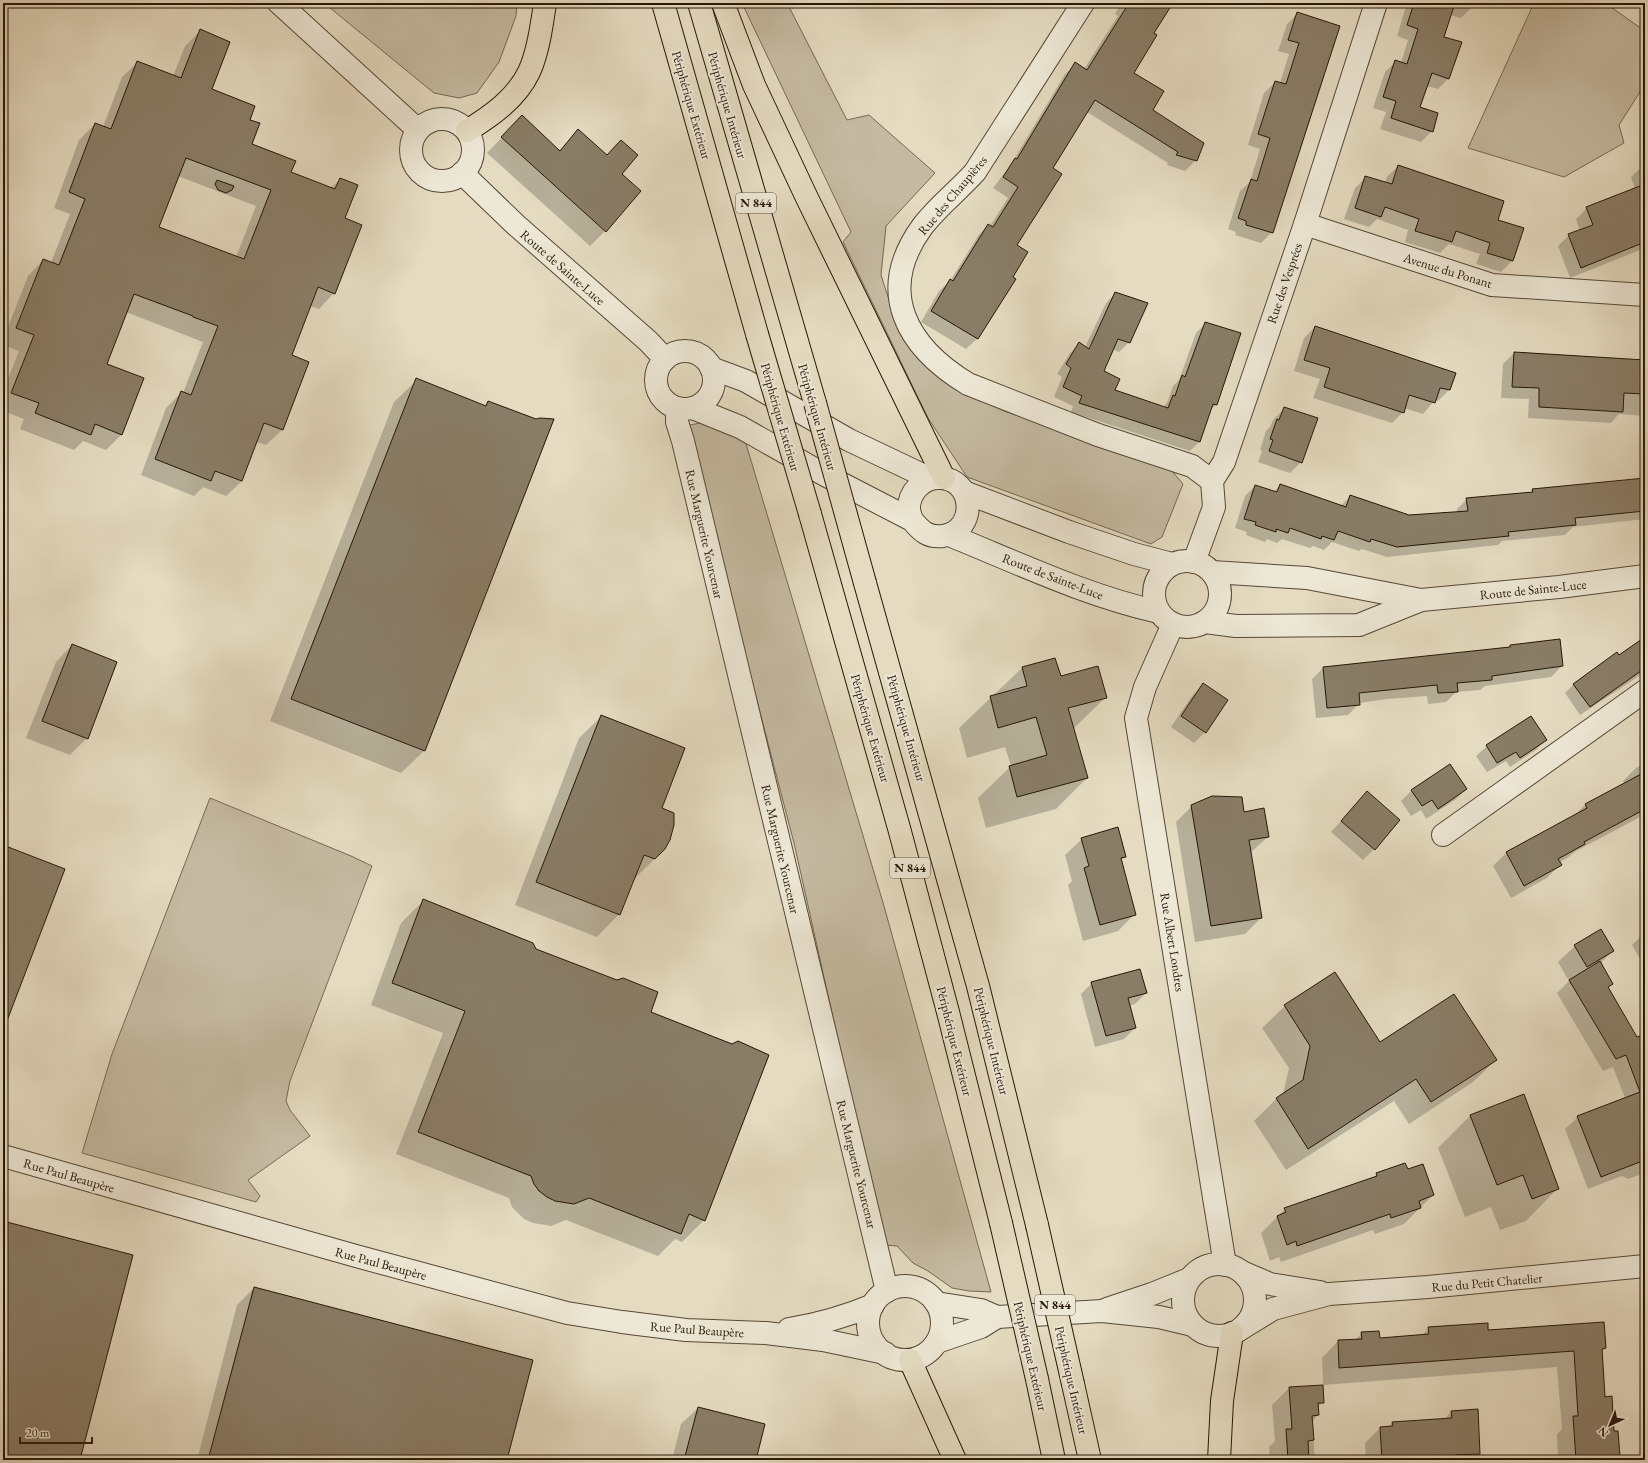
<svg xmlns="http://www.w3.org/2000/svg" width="1648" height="1463" font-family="'EB Garamond',serif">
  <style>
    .green { fill: #c4baa1; stroke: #756854 }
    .shadow { fill: #0003; fill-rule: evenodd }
    .building { fill: #897d67; stroke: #261707; fill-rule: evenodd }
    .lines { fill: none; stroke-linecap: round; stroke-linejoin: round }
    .minor-casing { stroke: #564835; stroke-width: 24 }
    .highway-casing { stroke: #261707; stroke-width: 24 }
    .minor { stroke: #ede8d6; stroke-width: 22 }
    .highway { stroke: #e4dbc0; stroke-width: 22 }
    .highway-bridge-casing { stroke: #261707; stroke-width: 24; stroke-linecap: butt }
    .highway-bridge { stroke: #e4dbc0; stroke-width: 22 }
    .labels { text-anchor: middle; stroke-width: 4; stroke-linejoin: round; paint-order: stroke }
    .shield { fill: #ede8d6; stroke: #625645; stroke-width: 1 }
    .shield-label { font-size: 12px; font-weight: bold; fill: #261707 }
    .street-label { font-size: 13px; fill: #261707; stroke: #ede8d6 }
  </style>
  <rect width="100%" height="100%" fill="#e4dbc0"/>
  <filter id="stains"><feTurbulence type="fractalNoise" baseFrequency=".005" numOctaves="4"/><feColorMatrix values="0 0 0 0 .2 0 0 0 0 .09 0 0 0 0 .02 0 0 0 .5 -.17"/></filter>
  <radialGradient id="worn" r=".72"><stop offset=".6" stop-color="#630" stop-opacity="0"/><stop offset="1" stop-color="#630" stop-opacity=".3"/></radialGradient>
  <g class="green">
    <path d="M324 3H517L516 16 499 62 477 93 459 98 434 93Z"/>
    <path d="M742 3H787L847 120 869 115 935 173 886 226 881 275 897 325 961 391 1004 411 1172 471 1183 484 1162 537 1151 544 967 477 928 418 843 242 851 232Z"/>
    <path d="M1534 3H1605L1645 31V84L1619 125 1624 143 1564 177 1468 148Z"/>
    <path d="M738 417 884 906 991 1292 969 1291 952 1288 928 1271 913 1263 897 1246 884 1245 794 843 698 474 689 425Z"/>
    <path d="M210 798 351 856 372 866 290 1081 286 1101 290 1110 310 1136 248 1180 260 1196 256 1202 82 1153 112 1054Z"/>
  </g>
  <g class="shadow">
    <path d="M892 3H900L897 6Z"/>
    <path d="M1121 3H1171L1152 34 1132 73 1151 111 1196 160 1185 171 1167 165 1168 163 1087 112 1052 168 1016 246 1012 278 1015 279 977 339 966 349 921 322 939 291 950 281 978 236 988 225 990 226 1008 198 993 188 1010 166 1065 74 1076 64 1084 69 1118 16 1115 14Z"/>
    <path d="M1407 3H1474L1472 7 1461 18 1450 15 1443 37 1449 78 1438 89 1427 86 1419 108 1432 131 1421 142 1380 129 1386 112 1373 108 1385 72 1396 61 1401 63 1408 40 1397 36Z"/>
    <path d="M1298 13 1339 27 1272 232 1261 243 1235 235 1236 232 1228 229 1240 191 1250 182 1260 149 1248 145 1264 93 1275 82 1280 83 1289 54 1278 51 1287 24Z"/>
    <path d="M200 31 211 90 249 120 250 145 290 173 331 188 340 179 344 219 334 293 319 309 310 306 291 356 308 362 282 430 266 445 256 442 242 481 226 496 203 487 194 496 141 475 166 408 182 392 183 393 203 342 126 312 106 364 142 379 121 435 106 450 83 441 74 450 20 429 24 419 3 411V391L19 351 3 345V340L28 276 43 260 51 263 70 214 54 208 79 140 95 124 103 127 122 77 138 62 173 76 185 46ZM178 176 256 206 236 257 158 228Z"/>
    <path d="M578 130 621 174 605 231 590 246 487 153 507 132 559 151Z"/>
    <path d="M1645 164V248L1570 278 1558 246 1569 235 1580 231 1576 219 1587 208 1635 189 1631 177Z"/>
    <path d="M1398 166 1496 220 1523 229 1512 261 1501 272 1476 264 1480 254 1449 244 1440 253 1405 242 1408 230 1377 219 1369 227 1344 219 1355 188 1366 177 1385 183 1387 177Z"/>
    <path d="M1116 293 1129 342 1119 352 1112 349 1103 371 1114 391 1163 408 1168 401 1173 386 1179 380 1196 333 1206 323 1239 334 1216 405 1210 410 1200 441 1190 451 1071 412 1073 406 1054 397 1062 377 1057 374 1070 353 1079 344 1085 347 1106 303Z"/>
    <path d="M1315 327 1455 373 1449 390 1438 401 1435 400 1423 414 1404 408 1403 412 1392 423 1313 398 1320 379 1294 371 1304 338Z"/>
    <path d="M1514 353 1645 361V416L1619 414 1611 423 1528 418 1529 399 1501 398 1503 364Z"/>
    <path d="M417 380 484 406 488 402 536 421 553 420 424 751 401 773 270 721 394 402Z"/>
    <path d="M1284 409 1301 462 1290 473 1258 462 1262 451 1260 450 1266 431 1270 427 1273 420Z"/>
    <path d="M1645 479V519L1573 527 1565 535 1502 541 1498 545 1387 557 1362 549 1359 551 1332 542 1324 550 1313 546 1310 548 1282 539 1277 543 1267 539 1265 542 1246 535 1247 532 1235 528 1245 496 1255 486 1274 492 1280 485 1340 506 1351 496 1409 516 1457 512V509L1467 499 1530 493 1533 490Z"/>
    <path d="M1645 638V672L1580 715 1565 693 1574 684Z"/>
    <path d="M72 645 87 738 70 755 26 738 56 662Z"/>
    <path d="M1510 646 1562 666 1551 677 1485 686 1480 690 1456 692 1446 702 1428 704 1427 696 1387 699 1359 703V704L1348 715 1316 718 1312 679 1323 668 1509 648Z"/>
    <path d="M1055 659 1060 678 1106 697 1073 729 1087 778 1056 809 986 828 978 798 1011 766 1005 747 967 758 959 728 1022 668Z"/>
    <path d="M1203 685 1205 732 1194 743 1171 727 1192 696Z"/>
    <path d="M602 716 660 809 665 849 632 881 619 914 597 937 515 905 579 738Z"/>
    <path d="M1531 717 1546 739 1536 750 1510 767 1506 761 1487 772 1476 756 1487 746Z"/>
    <path d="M1645 763V821L1642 816 1576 851 1570 856 1559 863 1560 865 1547 878 1511 898 1493 866 1506 853 1575 815 1585 805 1625 784 1623 781 1636 768Z"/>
    <path d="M1466 789 1455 800 1426 819 1421 810 1411 816 1401 801 1412 790Z"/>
    <path d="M1367 792 1374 849 1363 860 1331 832Z"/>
    <path d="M1192 806 1244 813 1268 837 1250 853 1261 918 1245 934 1195 942 1176 822Z"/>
    <path d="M1082 839 1124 857 1120 861 1135 914 1118 931 1083 941 1068 885 1072 881 1065 855Z"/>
    <path d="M423 901 535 950 650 1012 732 1045 704 1220 682 1242 675 1239 658 1256 566 1220 551 1226 533 1223 524 1219 512 1207 509 1198 396 1154 443 1033 371 1005 401 923Z"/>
    <path d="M1645 932V968L1632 945Z"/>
    <path d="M1575 946 1612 951 1600 964 1612 984 1607 988 1637 1038 1645 1035V1169L1639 1175 1628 1179 1622 1176 1588 1189 1565 1129 1578 1117 1625 1098 1613 1067 1603 1071 1557 993 1569 981 1558 962Z"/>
    <path d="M1092 983 1146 993 1135 1004 1129 1006 1135 1028 1124 1039 1095 1047 1081 994Z"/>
    <path d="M1285 1006 1380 1044 1496 1060 1473 1082 1409 1124 1394 1101 1286 1170 1254 1121 1277 1098 1283 1094 1289 1068 1262 1028Z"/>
    <path d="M1471 1115 1558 1188 1526 1221 1500 1230 1491 1207 1465 1217 1438 1148Z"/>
    <path d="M1407 1170 1433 1195 1404 1224 1375 1234 1373 1230 1281 1262 1279 1257 1270 1261 1261 1233 1285 1209 1372 1179 1377 1174Z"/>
    <path d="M254 1288 506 1460H197L237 1305Z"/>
    <path d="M1429 1328 1487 1331 1605 1348 1601 1352 1604 1398 1619 1456 1615 1460H1558L1557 1434 1562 1429 1557 1367 1323 1385 1322 1358 1338 1341 1355 1340 1362 1333 1379 1339 1422 1335Z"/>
    <path d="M1322 1386 1323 1402 1317 1408 1318 1415 1312 1421 1315 1460H1270L1269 1447 1275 1441 1272 1405 1289 1388Z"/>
    <path d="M698 1408 764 1425 755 1460H672L681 1424Z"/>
    <path d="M1477 1410 1479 1457 1476 1460H1366L1365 1443 1380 1428 1388 1427 1393 1422 1444 1420 1451 1412Z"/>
  </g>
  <g class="building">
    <path d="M1129 3H1173L1154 33 1157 35 1134 73 1164 91 1153 110 1204 143 1197 161 1176 155 1178 152 1095 100 1053 168 1062 174 1017 245 1028 252 1013 277 1016 279 978 339 931 311 950 279 953 281 988 224 993 227 1018 187 1003 177 1015 158 1017 159 1075 62 1087 70Z"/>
    <path d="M1414 3H1455L1444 37 1462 42 1449 79 1432 73 1420 107 1438 113 1433 132 1391 118 1396 101 1383 97 1395 60 1407 64 1418 29 1407 25Z"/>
    <path d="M1297 12 1340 26 1273 233 1246 225V221L1238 218 1251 179 1257 181 1270 138 1258 134 1275 81 1286 84 1299 43 1288 40Z"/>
    <path d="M200 29 230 42 212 89 255 106 250 120 260 123 252 144 296 161 291 172 335 189 340 178 358 185 345 218 362 225 335 294 318 287 292 355 309 362 283 430 264 423 242 481 215 471 211 481 155 459 181 391 191 395 218 326 193 317V316L134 294 107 364 144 378 122 435 95 424 91 435 35 413 39 403 11 393 34 335 16 328 43 259 59 265 85 199 69 192 95 123 111 129 137 61 181 78ZM186 158 271 190 244 259 159 227Z"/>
    <path d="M522 115 560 151 578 129 607 155 621 140 638 155 622 174 641 191 606 232 501 137Z"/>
    <path d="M1398 165 1504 201 1498 220 1524 228 1513 261 1487 253 1490 243 1456 231 1452 242 1415 231 1419 219 1385 207 1381 217 1355 208 1365 176 1392 184Z"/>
    <path d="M217 180 234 186 232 190 226 193 218 190 215 184Z"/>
    <path d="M1645 184V242L1581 268 1568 234 1593 225 1586 207Z"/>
    <path d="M1115 292 1148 303 1130 343 1118 339 1104 371 1120 379 1115 390 1168 408 1173 395 1175 396 1182 375 1185 377 1205 322 1241 333 1217 405 1213 404 1200 442 1079 403 1082 396 1063 387 1071 368 1066 364 1079 342 1089 349Z"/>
    <path d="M1315 326 1456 373 1450 390 1440 388 1435 403 1409 395 1404 413 1324 387 1330 368 1304 360Z"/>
    <path d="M1514 352 1645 360V394L1624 393 1623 412 1539 407V388L1512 387Z"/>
    <path d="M416 378 486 406 488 401 536 419 540 418 554 419 425 751 291 699Z"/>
    <path d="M1284 407 1318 418 1302 463 1269 451 1273 440 1270 439 1277 419 1279 420Z"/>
    <path d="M1645 478V511L1575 518 1576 525 1508 532 1509 536 1397 547 1371 539 1370 542 1338 531 1334 540 1322 536 1321 539 1290 528 1288 533 1276 529V532L1255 525 1256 522 1244 519 1255 485 1277 492 1280 484 1346 507 1350 495 1409 515 1468 511 1466 498 1533 492 1532 489Z"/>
    <path d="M1645 637V668L1590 707 1573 684 1617 652 1619 655Z"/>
    <path d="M1560 639 1563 666 1492 676V680L1457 683 1458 692 1438 693 1437 685 1359 693 1360 705 1327 708 1323 667 1510 647V645Z"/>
    <path d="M72 644 117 662 88 739 42 721Z"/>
    <path d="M1055 658 1061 676 1098 666 1107 698 1068 708 1088 778 1017 797 1009 766 1047 755 1036 717 998 728 990 696 1027 686 1022 667Z"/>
    <path d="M1203 683 1228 700 1206 733 1181 716Z"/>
    <path d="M601 715 685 748 662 808 674 813V825L670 840 665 849 655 859 644 855 620 915 536 882Z"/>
    <path d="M1531 716 1547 740 1520 758 1516 752 1497 763 1486 745Z"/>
    <path d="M1450 764 1467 789 1438 809 1432 800 1422 806 1411 790Z"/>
    <path d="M1645 772V809L1584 842 1585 844 1558 859 1562 865 1524 886 1506 852 1587 808 1585 804Z"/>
    <path d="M1367 791 1400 820 1375 850 1341 821Z"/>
    <path d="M1212 796 1242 797 1244 812 1264 808 1269 837 1249 840 1262 918 1211 926 1191 805Z"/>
    <path d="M1118 827 1126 857 1121 858 1136 915 1100 925 1084 868 1089 866 1081 838Z"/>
    <path d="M3 845 65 869 5 1026H3Z"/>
    <path d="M423 899 533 943 536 949 617 980 623 978 658 992 651 1012 732 1044 738 1041 769 1055 705 1221 689 1214 681 1234 589 1198 574 1204 555 1201 547 1197 539 1191 534 1184 531 1176 418 1132 465 1011 392 983Z"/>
    <path d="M1601 929 1614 951 1587 967 1574 945Z"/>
    <path d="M1600 961 1613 984 1608 987 1637 1037 1645 1034V1160L1601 1177 1577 1116 1640 1092 1626 1055 1616 1059 1569 980Z"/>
    <path d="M1140 969 1147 993 1128 998 1136 1028 1106 1036 1091 982Z"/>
    <path d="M1335 972 1380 1042 1454 994 1497 1060 1431 1102 1416 1079 1308 1149 1276 1098 1303 1080 1310 1046 1284 1005Z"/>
    <path d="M1524 1094 1559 1189 1532 1199 1523 1175 1497 1185 1470 1115Z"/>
    <path d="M1405 1163 1408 1169 1423 1164 1434 1195 1419 1201 1421 1208 1391 1218 1390 1214 1297 1246 1296 1241 1287 1245 1277 1216 1286 1212 1284 1208 1377 1176 1376 1173Z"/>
    <path d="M3 1221 133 1255 80 1460H3Z"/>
    <path d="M254 1287 533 1360 507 1460H208Z"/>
    <path d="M1604 1322 1606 1348 1602 1349 1605 1397 1612 1396 1614 1431H1618L1620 1457 1576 1460 1573 1416H1578L1574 1351 1339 1368 1338 1340 1362 1339 1361 1332 1379 1331 1380 1338 1429 1334 1428 1327 1488 1323V1330Z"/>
    <path d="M1323 1385 1324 1403H1318L1319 1415 1312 1416 1314 1440 1308 1441 1309 1460H1288L1286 1429H1292L1289 1387Z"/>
    <path d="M698 1407 765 1424 756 1460H684Z"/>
    <path d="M1478 1409 1480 1454 1455 1455V1459L1382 1460 1380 1427 1393 1426 1392 1422 1452 1418 1451 1411Z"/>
  </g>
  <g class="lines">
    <g class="minor-casing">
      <g id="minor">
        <path d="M279 3 418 130"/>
        <path d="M1083 3 975 172C958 191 937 207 922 227 875 292 907 347 968 384L1098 435 1192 466 1212 481"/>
        <circle cx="442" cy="150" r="31"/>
        <path d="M462 173 516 225 648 341 665 359"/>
        <path d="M1305 224 1492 285 1645 295"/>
        <circle cx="685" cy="380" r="29"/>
        <path d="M711 368 746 381 849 440 931 479"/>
        <path d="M677 408V422L683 441 887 1291"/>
        <path d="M693 408 740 427 825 475 912 520C921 531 928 538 943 536 979 530 974 477 938 478 922 478 909 493 909 508 909 512 911 517 912 520"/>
        <path d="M964 492 1069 532 1134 554 1172 564"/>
        <path d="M949 535C1018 563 1087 596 1159 612"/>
        <circle cx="1187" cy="594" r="33"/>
        <path d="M1194 562 1214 507 1212 481 1224 462 1305 224 1376 3"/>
        <path d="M1212 572 1307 578 1421 600"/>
        <path d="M1205 622 1236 626 1359 625 1421 600 1559 587 1645 576"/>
        <path d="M1173 624 1145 687 1136 718 1225 1265"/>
        <path d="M1443 835 1645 691"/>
        <path d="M3 1156 356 1256 567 1313 622 1322 686 1330 766 1333 823 1340 885 1353"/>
        <circle cx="1219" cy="1300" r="36"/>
        <path d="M1242 1272 1270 1284 1320 1292"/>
        <circle cx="905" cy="1323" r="37"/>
        <path d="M936 1303 981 1310 997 1317 1102 1311 1159 1317 1193 1325"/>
        <path d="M1107 1309 1152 1294 1189 1279"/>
        <path d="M1242 1328 1273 1309 1329 1294 1428 1287 1645 1266"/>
        <path d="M789 1329C819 1324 845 1317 873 1305"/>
        <path d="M937 1342 981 1327 997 1317"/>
      </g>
    </g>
    <g class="highway-casing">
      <g id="highway">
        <path d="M663 3 757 334"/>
        <path d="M699 3 815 403"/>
        <path d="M723 3 754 85 807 198 944 478"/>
        <path d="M467 131C491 116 516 99 529 72 538 53 542 24 545 3"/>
        <path d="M810 514 899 828 948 1012 1001 1223"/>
        <path d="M865 583 978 986 1037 1225"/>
        <path d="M910 1360 955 1460"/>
        <path d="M1037 1379 1054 1460"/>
        <path d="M1073 1384 1090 1460"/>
        <path d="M1219 1460 1222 1401 1232 1333"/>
      </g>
    </g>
    <use href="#minor" class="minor"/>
    <use href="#highway" class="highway"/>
    <g class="highway-bridge-casing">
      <g id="highway-bridge">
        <path d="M757 334 810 514"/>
        <path d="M815 403 865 583"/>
        <path d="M1001 1223 1037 1379"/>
        <path d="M1037 1225 1073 1384"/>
      </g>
    </g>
    <use href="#highway-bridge" class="highway-bridge"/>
  </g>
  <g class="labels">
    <g class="shield">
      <rect x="736" y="193" width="40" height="20" rx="3"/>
      <rect x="890" y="858" width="40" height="20" rx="3"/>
      <rect x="1035" y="1295" width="40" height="20" rx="3"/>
    </g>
    <g class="shield-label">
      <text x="756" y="207">N 844</text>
      <text x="910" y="872">N 844</text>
      <text x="1055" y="1309">N 844</text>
    </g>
    <g class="street-label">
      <text transform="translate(692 105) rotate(74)" y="5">Périphérique Extérieur</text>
      <text transform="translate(728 105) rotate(74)" y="5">Périphérique Intérieur</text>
      <text transform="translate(952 195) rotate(-50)" y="5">Rue des Chaupières</text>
      <text transform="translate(563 267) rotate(41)" y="5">Route de Sainte-Luce</text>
      <text transform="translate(1448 270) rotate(17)" y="5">Avenue du Ponant</text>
      <text transform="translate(1284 283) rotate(-71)" y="5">Rue des Vesprées</text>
      <text transform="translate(781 417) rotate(74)" y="5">Périphérique Extérieur</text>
      <text transform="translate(818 417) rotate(74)" y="5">Périphérique Intérieur</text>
      <text transform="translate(705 534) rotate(77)" y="5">Rue Marguerite Yourcenar</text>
      <text transform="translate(1053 576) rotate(21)" y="5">Route de Sainte-Luce</text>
      <text transform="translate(1533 589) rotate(-6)" y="5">Route de Sainte-Luce</text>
      <text transform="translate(871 728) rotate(74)" y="5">Périphérique Extérieur</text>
      <text transform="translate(907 728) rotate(74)" y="5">Périphérique Intérieur</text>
      <text transform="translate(781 849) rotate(77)" y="5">Rue Marguerite Yourcenar</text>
      <text transform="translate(1173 942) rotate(81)" y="5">Rue Albert Londres</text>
      <text transform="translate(955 1041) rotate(76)" y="5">Périphérique Extérieur</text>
      <text transform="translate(992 1041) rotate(76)" y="5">Périphérique Intérieur</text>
      <text transform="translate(857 1164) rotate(76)" y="5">Rue Marguerite Yourcenar</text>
      <text transform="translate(69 1175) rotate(16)" y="5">Rue Paul Beaupère</text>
      <text transform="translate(381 1263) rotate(15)" y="5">Rue Paul Beaupère</text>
      <text transform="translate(1487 1282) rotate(-5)" y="5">Rue du Petit Chatelier</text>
      <text transform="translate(697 1329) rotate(4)" y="5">Rue Paul Beaupère</text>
      <text transform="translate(1031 1356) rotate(77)" y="5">Périphérique Extérieur</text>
      <text transform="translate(1072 1380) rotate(77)" y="5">Périphérique Intérieur</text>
    </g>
  </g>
  <rect width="1648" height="1463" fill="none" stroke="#e4dbc0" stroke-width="16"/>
  <rect x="4" y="4" width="1640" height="1455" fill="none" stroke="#261707" stroke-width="2"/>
  <rect x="8" y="8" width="1632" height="1447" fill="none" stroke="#261707"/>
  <g transform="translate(1610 1425) rotate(224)" stroke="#ede8d6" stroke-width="3" paint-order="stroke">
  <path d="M0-3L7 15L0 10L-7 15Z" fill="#261707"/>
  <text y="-6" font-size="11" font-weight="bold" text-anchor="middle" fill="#261707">N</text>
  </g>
  <path d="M20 1437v6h72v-6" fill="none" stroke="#261707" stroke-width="2"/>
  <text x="26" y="1437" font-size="12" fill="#261707" stroke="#ede8d6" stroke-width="3" paint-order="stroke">20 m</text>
  <rect width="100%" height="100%" filter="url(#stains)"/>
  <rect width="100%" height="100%" fill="url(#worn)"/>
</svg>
